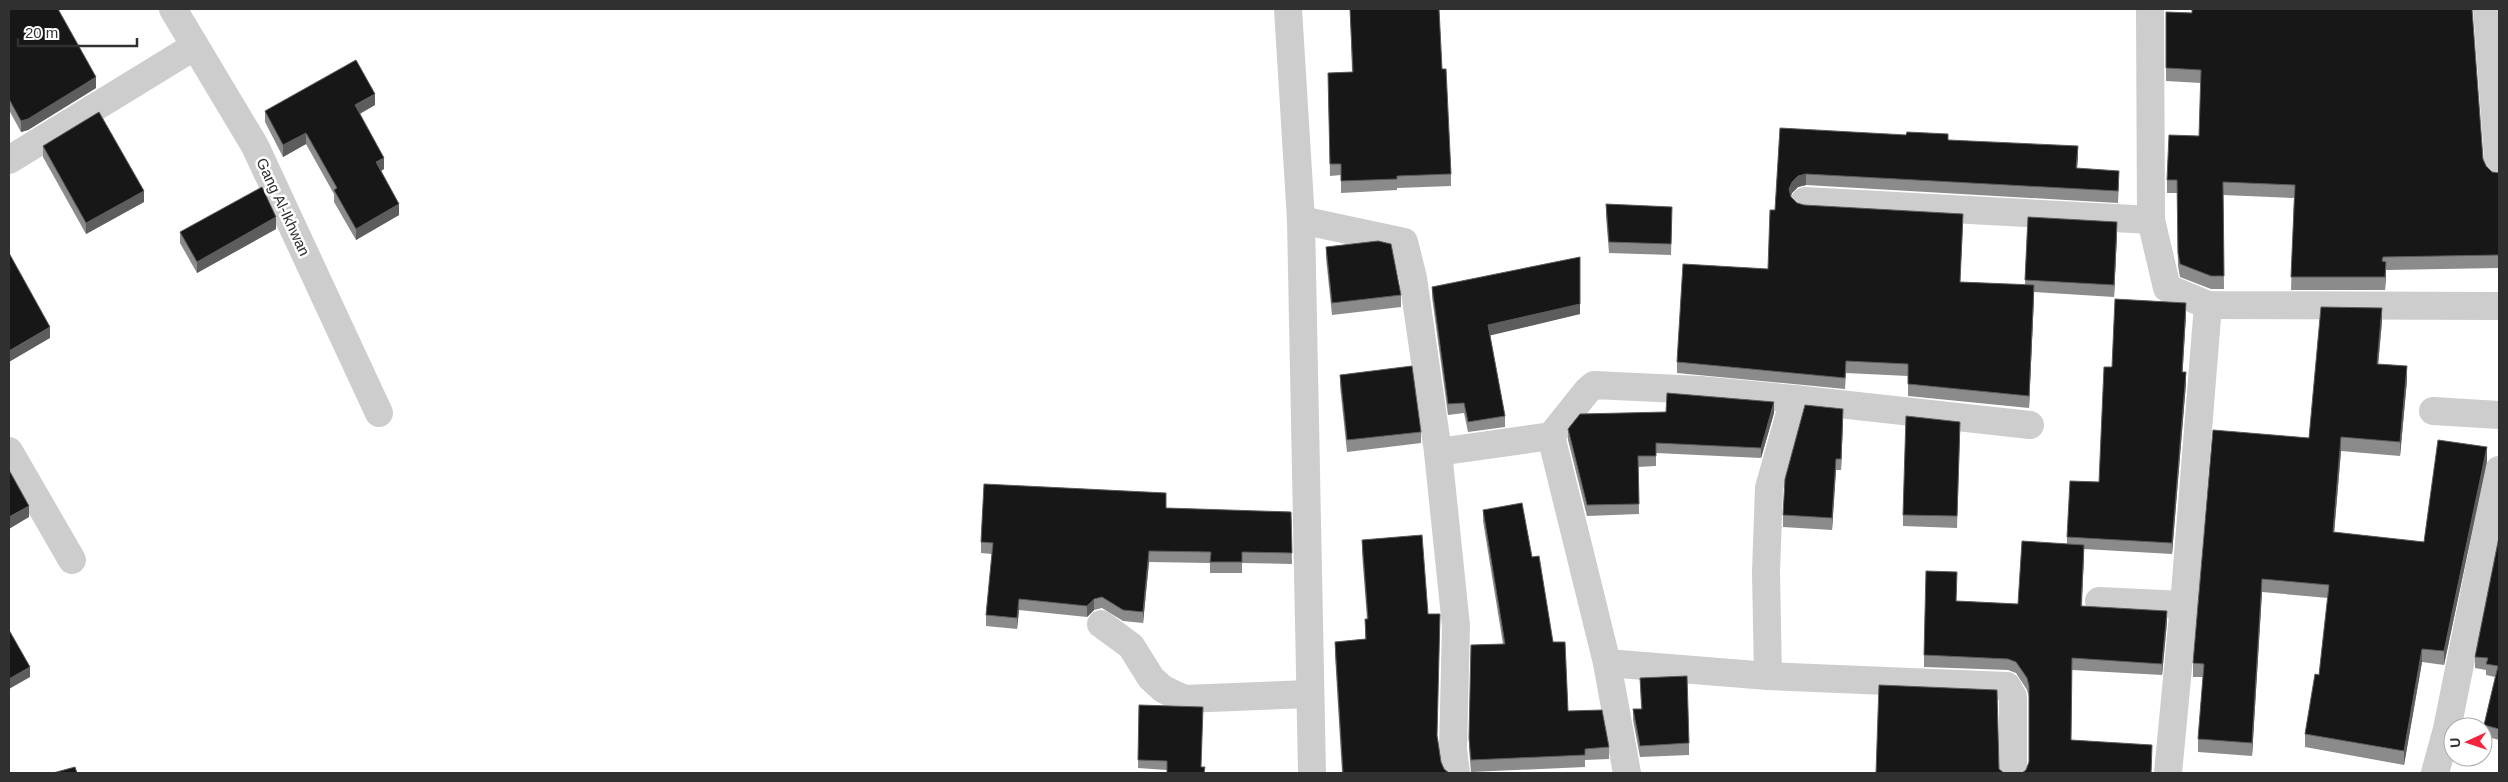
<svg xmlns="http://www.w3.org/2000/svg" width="2508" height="782" font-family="Arial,sans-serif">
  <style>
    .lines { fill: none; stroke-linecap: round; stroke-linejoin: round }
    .minor { stroke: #cdcdcd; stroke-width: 28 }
    .wall { fill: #8b8b8b }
    .shaded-wall { fill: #5d5d5d }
    .building { fill: #171717; stroke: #5d5d5d }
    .labels { text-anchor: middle; stroke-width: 5; stroke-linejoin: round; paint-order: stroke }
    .street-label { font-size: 15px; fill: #303030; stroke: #fff }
  </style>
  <rect width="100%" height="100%" fill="#fff"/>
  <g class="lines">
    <g class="minor">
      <path d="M173 9 255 146 379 413"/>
      <path d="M1288 9 1301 220 1312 773"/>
      <path d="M2150 9 2151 220 2167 288 2208 305 2499 306"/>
      <path d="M2487 9 2499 171"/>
      <path d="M9 160 195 46"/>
      <path d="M1805 201 2151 220"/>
      <path d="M1301 220 1404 242 1413 278 1438 452 1551 436 1587 391 1594 385 1700 390 1794 399"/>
      <path d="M2433 411 2499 415"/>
      <path d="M1551 436 1607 663 1768 676"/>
      <path d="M9 451 72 560"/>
      <path d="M1438 452 1456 626 1453 750 1456 773"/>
      <path d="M2099 601 2184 605"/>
      <path d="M1101 624 1131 646 1151 678 1163 689 1184 699 1309 694"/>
      <path d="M1607 663 1627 773"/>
      <path d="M2013 773V697L2007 686 1768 676 1766 572 1769 488 1794 399 2030 425"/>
      <path d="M2168 773 2184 605 2208 305"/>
      <path d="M2435 773 2447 729 2499 470"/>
    </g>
  </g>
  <g class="wall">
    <path d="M9 9 96 88 28 130 21 132 9 110Z"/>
    <path d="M1350 9H1439L1442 69 1451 174V186L1397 188V190L1341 193V175L1330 176 1328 73 1352 72Z"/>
    <path d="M2166 12 2192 13 2483 159 2486 166 2492 172 2499 173V268L2386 270 2385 290H2291L2294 198 2223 195 2224 289H2211L2180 277 2178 266 2177 193H2167V180L2199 136 2201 83 2166 81Z"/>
    <path d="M375 105 360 114 384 169 381 171 399 215 356 240 334 202V194L306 144 283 157 265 122V111Z"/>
    <path d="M1780 128 1948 140 2078 157 2077 168 2119 183 2118 203 1806 185 1798 187 1792 193 1791 197 1797 203 1804 205 1963 225 1960 282 2025 285 2028 217 2117 234 2114 297 2034 292 2029 408 1908 396V376L1846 373 1845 389 1677 373V362L1768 269 1775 210Z"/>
    <path d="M43 146 144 202 86 234 43 157Z"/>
    <path d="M1606 204 1672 218 1671 255 1609 253 1606 216Z"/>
    <path d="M276 229 197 273 180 243V232Z"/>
    <path d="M1326 247 1401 295V307L1332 315 1326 258Z"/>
    <path d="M1432 287 1580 314 1490 335 1505 416V427L1468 432 1464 413 1448 415 1432 297Z"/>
    <path d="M2186 315 2182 372 2186 383 2172 554 2084 549 2082 606 2167 622 2162 675 2072 670 2071 740 2152 757 2151 773H2022L2026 770 2029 762V697L2027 690 2016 673 2008 670 1924 667V655L1957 584 1956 601 2018 604 2067 544V537L2099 482 2112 367Z"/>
    <path d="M2382 321 2378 364 2407 380 2400 456 2341 451 2334 532 2424 542 2487 461 2444 665 2422 662 2404 765 2305 747V734L2319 675 2328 598 2262 592 2252 756 2198 752V739L2203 677H2193V663L2309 438Z"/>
    <path d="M1340 375 1421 432V443L1347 452 1340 386Z"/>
    <path d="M1774 413 1761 458 1656 453V466L1638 467 1639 514 1587 516 1568 440V429Z"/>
    <path d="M1843 420 1841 470H1836L1832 530 1783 527V515Z"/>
    <path d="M1960 433 1957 528 1903 526V515Z"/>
    <path d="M1166 508 1291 512 1292 564 1242 563V573H1210V563L1149 562 1143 623 1123 621 1102 608 1094 610 1087 617 1019 610 1017 629 986 626V615L992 554 981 553V542Z"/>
    <path d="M1483 510 1532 557 1553 642 1568 711 1609 747V759L1585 760V767L1471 772 1469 749 1471 645 1503 644 1483 521Z"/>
    <path d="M2499 537V740L2484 736V725L2495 677 2486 675V670L2475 668V657Z"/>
    <path d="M1362 540 1438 738 1441 762 1444 769 1449 773H1342L1335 655V642L1365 639V619H1367L1362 553Z"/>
    <path d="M1640 678 1689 743V755L1640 757 1633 720V709H1641Z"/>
    <path d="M1139 705 1201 767 1167 770 1138 768Z"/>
  </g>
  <g class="shaded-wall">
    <path d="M96 77V88L28 130 21 132V121Z"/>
    <path d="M375 94V105L355 116V105Z"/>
    <path d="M306 133V144L283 157V145Z"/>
    <path d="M2078 146V157L2076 179V168Z"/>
    <path d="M384 158V169L376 174V162Z"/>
    <path d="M1806 174V185L1798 187 1792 193 1789 201V189L1792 182 1798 176Z"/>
    <path d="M144 191V202L86 234V223Z"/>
    <path d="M399 204V215L356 240V229Z"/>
    <path d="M276 217V229L197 273V262Z"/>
    <path d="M2117 222V234L2114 297V285Z"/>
    <path d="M10 235V246L9 247V236Z"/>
    <path d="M1580 257V314L1488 336V325Z"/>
    <path d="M2386 262V275L2385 290V277Z"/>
    <path d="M2034 285V297L2029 408V396Z"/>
    <path d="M2186 303V315L2182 383V372Z"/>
    <path d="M2382 308V321L2377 377V364Z"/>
    <path d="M50 327V338L9 362V351Z"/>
    <path d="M2407 366V380L2400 456V442Z"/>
    <path d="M2186 372V383L2172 554V543Z"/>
    <path d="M1774 402V413L1761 458V448Z"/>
    <path d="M1843 409V420L1841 470V459Z"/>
    <path d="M2341 437V451L2333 546V532Z"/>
    <path d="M2487 447V461L2444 665V651Z"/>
    <path d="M1836 459V470L1832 530V518Z"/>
    <path d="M29 506V517L9 529V517Z"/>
    <path d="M2084 545V556L2081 617V606Z"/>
    <path d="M1149 551V562L1143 623V612Z"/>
    <path d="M2262 579V592L2252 756V743Z"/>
    <path d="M1019 599V610L1017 629V618Z"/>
    <path d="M1094 599V610L1087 617V606Z"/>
    <path d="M2167 611V622L2162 675V664Z"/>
    <path d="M2422 649V662L2404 765V751Z"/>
    <path d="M30 667V677L9 689V679Z"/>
  </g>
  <g class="building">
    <path d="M9 9H58L96 77 28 119 21 121 9 99Z"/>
    <path d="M1350 9H1439L1442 69H1446L1451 174 1397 176V179L1341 181V164H1330L1328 73 1353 72Z"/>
    <path d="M2192 9H2472L2483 159 2486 166 2492 172 2499 173V255L2383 257 2382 261 2386 262 2385 277H2291L2295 185 2223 182 2224 276H2211L2180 264 2178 253 2177 180H2167L2169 135 2199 136 2201 70 2166 68V12L2192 13Z"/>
    <path d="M356 60 375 94 355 105 384 158 376 162 399 204 356 229 334 190 337 188 306 133 283 145 265 111Z"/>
    <path d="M99 112 144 191 86 223 43 146Z"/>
    <path d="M1780 128 1906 135 1907 132 1948 134V140L2078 146 2076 168 2119 171 2118 191 1806 174 1798 176 1792 182 1789 189 1791 197 1797 203 1804 205 1963 214 1960 282 2034 285 2029 396 1908 384V364L1846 361 1845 378 1677 362 1683 264 1768 269 1770 210H1775Z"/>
    <path d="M262 187 276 217 197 262 180 232Z"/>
    <path d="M1606 204 1672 207 1671 244 1609 242Z"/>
    <path d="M2028 217 2117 222 2114 285 2025 280Z"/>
    <path d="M1378 241 1391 244 1401 295 1332 303 1326 247Z"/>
    <path d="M9 253 50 327 9 351Z"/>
    <path d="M1580 257V304L1488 325 1505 416 1468 422 1464 403 1448 404 1432 287Z"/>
    <path d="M2115 299 2186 303 2182 372H2186L2172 543 2067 537 2070 481 2099 482 2104 367H2112Z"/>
    <path d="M2321 307 2382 308 2377 364 2407 366 2400 442 2341 437 2333 532 2424 542 2438 440 2487 447 2444 651 2422 649 2404 751 2305 734 2315 674 2319 675 2329 585 2262 579 2252 743 2198 739 2204 664 2193 663 2213 430 2309 438Z"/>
    <path d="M1412 366 1421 432 1347 440 1340 375Z"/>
    <path d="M1667 393 1774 402 1761 448 1656 443V456H1638L1639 504 1587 505 1568 429 1580 414 1666 412Z"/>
    <path d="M1805 405 1843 409 1841 459H1836L1832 518 1783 515 1785 479Z"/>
    <path d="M1906 416 1960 422 1957 516 1903 515Z"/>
    <path d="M9 470 29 506 9 517Z"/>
    <path d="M984 484 1166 493V508L1291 512 1292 553 1242 552V562H1210L1211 552 1149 551 1143 612 1123 610 1102 597 1094 599 1087 606 1019 599 1017 618 986 615 993 543 981 542Z"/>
    <path d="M1522 503 1532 557 1539 556 1553 642H1565L1568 711 1602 710 1609 747 1585 749V755L1471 760 1469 738 1471 645 1505 644 1483 510Z"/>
    <path d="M1422 535 1428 614H1440L1437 736 1441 762 1444 769 1449 773H1343L1335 642 1366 639 1365 619H1368L1362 540Z"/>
    <path d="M2499 537V729L2484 725 2498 666 2486 664 2488 658 2475 657Z"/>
    <path d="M2022 541 2084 545 2081 606 2167 611 2162 664 2072 658 2071 740 2152 745 2151 773H2022L2026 770 2029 762V686L2027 678 2016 662 2008 659 1924 655 1926 571 1957 572 1956 601 2018 604Z"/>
    <path d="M9 630 30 667 9 679Z"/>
    <path d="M1687 676 1689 743 1640 746 1633 709H1642L1640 678Z"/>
    <path d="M1879 685 1997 690 1999 769 2004 773H1876Z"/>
    <path d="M1139 705 1203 707 1201 767H1205L1204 773H1167V761L1138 760Z"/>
    <path d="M75 767 77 773H53Z"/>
  </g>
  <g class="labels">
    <g class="street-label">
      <text transform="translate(283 207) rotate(65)" y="5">Gang Al-Ikhwan</text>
    </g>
  </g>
  <rect width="2508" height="782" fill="none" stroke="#303030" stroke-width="20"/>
  <g transform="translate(2468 742) rotate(267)"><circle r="24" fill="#ffffff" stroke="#acacac"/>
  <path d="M0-4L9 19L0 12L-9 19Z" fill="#f4243e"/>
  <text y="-8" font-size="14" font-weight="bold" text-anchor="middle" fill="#303030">U</text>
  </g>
  <path d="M18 38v8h119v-8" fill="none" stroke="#303030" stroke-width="2.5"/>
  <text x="25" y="38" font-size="15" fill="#303030" stroke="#ffffff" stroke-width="4" paint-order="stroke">20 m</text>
</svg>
